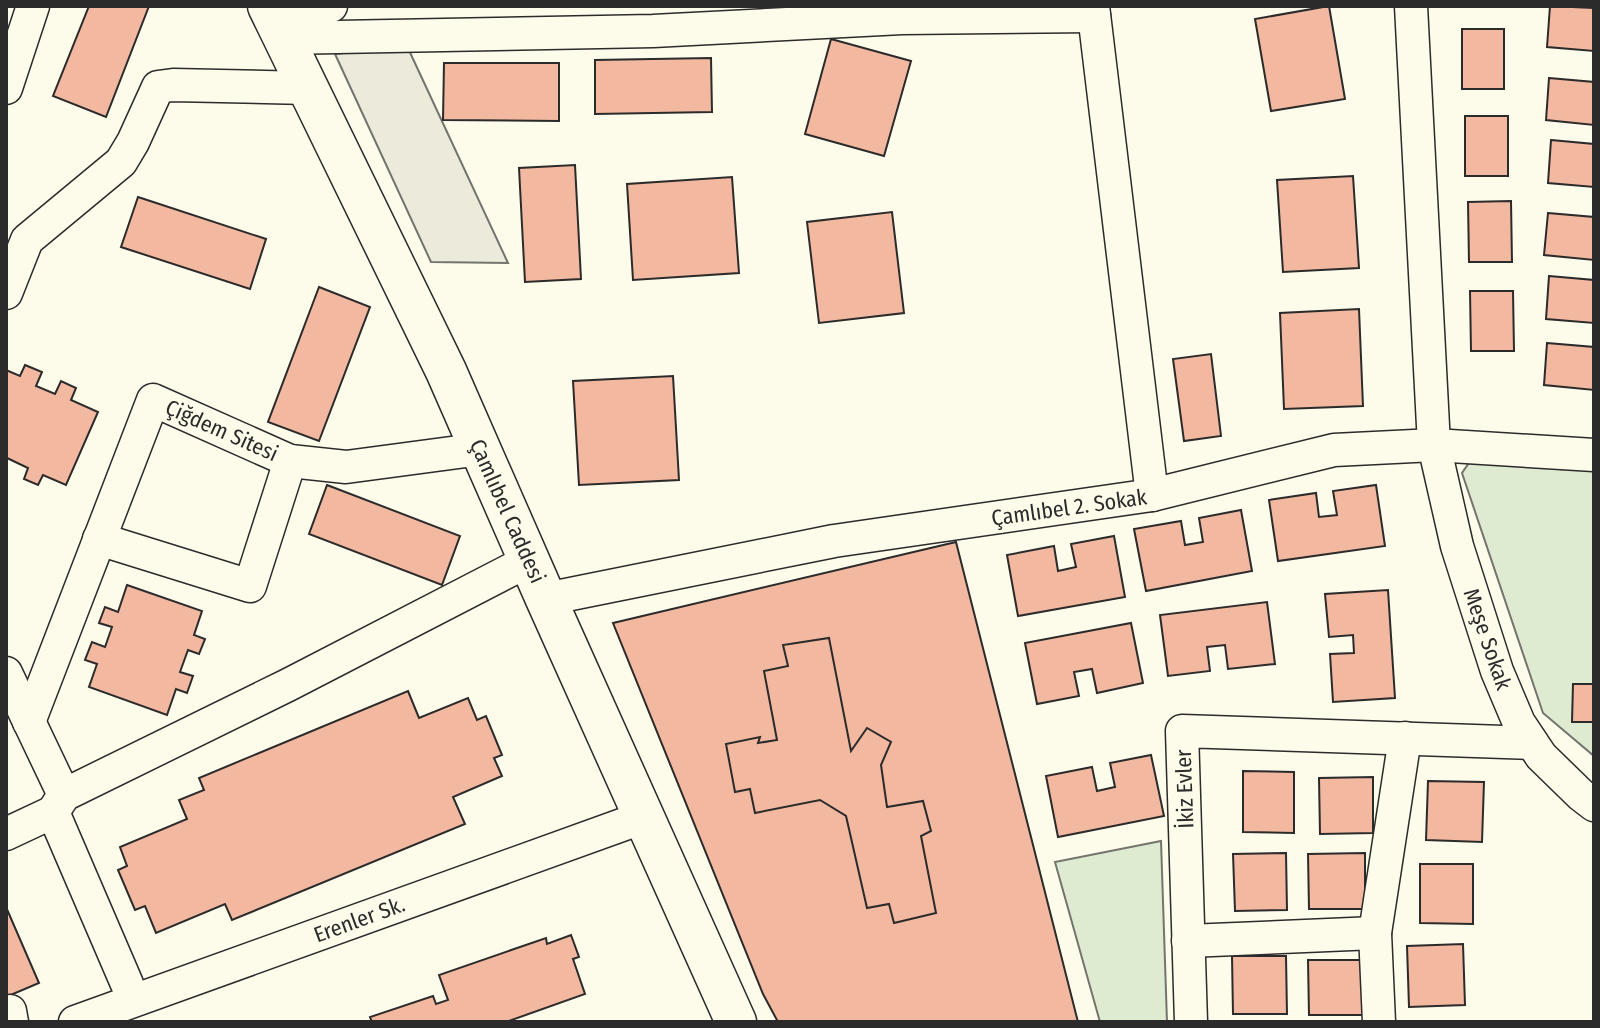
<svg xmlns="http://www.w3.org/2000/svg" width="1600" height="1028" font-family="'Fira Sans Condensed',sans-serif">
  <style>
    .green { fill: #deebd1; stroke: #74746e; stroke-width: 2 }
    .parking { fill: #eceadb; stroke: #74746e; stroke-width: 2 }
    .building { fill: #f2b8a0; stroke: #2b2b2b; stroke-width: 2 }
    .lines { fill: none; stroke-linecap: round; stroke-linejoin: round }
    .minor-casing { stroke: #2b2b2b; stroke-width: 35 }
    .major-casing { stroke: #2b2b2b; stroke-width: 43 }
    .minor { stroke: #fdfbea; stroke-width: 32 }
    .major { stroke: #fdfbea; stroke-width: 40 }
    .labels { text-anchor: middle; stroke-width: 6; stroke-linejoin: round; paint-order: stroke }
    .street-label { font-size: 22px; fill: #2b2b2b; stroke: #fdfbea }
  </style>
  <rect width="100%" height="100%" fill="#fdfbea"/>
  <g class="green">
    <path d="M1473 457 1594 465V756L1543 713 1462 473Z"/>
    <path d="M1161 841 1167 1022H1100L1055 862Z"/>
  </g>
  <path class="parking" d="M407 46 508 263 431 262 335 54Z"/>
  <g class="building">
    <path d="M89 6H149L106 117 53 96Z"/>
    <path d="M1329 6 1345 99 1271 111 1255 19Z"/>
    <path d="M1550 6 1594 8V51L1547 47Z"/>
    <rect x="1462" y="29" width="42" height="60"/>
    <path d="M831 39 911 61 884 156 805 134Z"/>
    <path d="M711 58 712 112 595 114V60Z"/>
    <path d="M444 63H559V121L443 120Z"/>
    <path d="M1549 78 1594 82V125L1546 120Z"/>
    <rect x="1465" y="116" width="43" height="60"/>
    <path d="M1551 140 1594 144V187L1548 183Z"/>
    <path d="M575 165 581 279 525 282 519 168Z"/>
    <path d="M1353 176 1359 268 1283 272 1277 180Z"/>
    <path d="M732 177 739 273 633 280 627 184Z"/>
    <path d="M138 197 266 239 250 289 121 247Z"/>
    <path d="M1511 201 1512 262H1469L1468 202Z"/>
    <path d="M892 212 904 313 819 323 807 222Z"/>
    <path d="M1548 213 1594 217V260L1544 255Z"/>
    <path d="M1549 276 1594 280V323L1546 319Z"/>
    <path d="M319 287 370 307 319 441 268 422Z"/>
    <path d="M1470 291H1513L1514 351H1471Z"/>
    <path d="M1359 309 1363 406 1284 409 1280 313Z"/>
    <path d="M1547 343 1594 347V390L1544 385Z"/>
    <path d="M1211 354 1221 436 1184 441 1173 359Z"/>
    <path d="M25 365 42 372 36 386 55 394 61 381 76 388 71 400 98 412 66 485 43 475 38 485 24 479 28 468 7 458 6 461V370L20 376Z"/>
    <path d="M673 376 679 480 579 485 573 381Z"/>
    <path d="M327 485 460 536 442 585 309 534Z"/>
    <path d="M1376 485 1385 546 1278 561 1269 500 1316 493 1319 517 1337 515 1333 491Z"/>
    <path d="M1241 510 1252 571 1146 591 1134 529 1181 521 1185 545 1203 542 1199 518Z"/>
    <path d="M1114 536 1125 597 1018 616 1007 555 1054 546 1058 571 1076 567 1071 544Z"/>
    <path d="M956 542 1078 1022H778L763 994 613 623Z"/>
    <path d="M127 585 202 611 194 635 205 639 199 654 188 650 180 672 193 676 187 693 176 689 167 715 89 687 97 664 85 660 92 642 105 647 112 627 99 623 105 607 118 612Z"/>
    <path d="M1388 590 1395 698 1333 702 1330 654 1354 653 1353 635 1329 637 1325 594Z"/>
    <path d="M1267 602 1275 664 1228 669 1225 645 1207 647 1210 671 1168 676 1160 615Z"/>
    <path d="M1131 623 1143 683 1097 693 1092 669 1074 672 1079 696 1037 704 1025 643Z"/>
    <path d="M829 638 851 751 867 728 891 742 881 765 887 807 923 801 931 831 921 836 936 913 894 923 889 904 867 908 846 816 820 800 755 813 750 789 735 792 726 744 760 737 758 743 777 740 764 671 788 666 783 645Z"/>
    <path d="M1573 684H1594V722H1572Z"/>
    <path d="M408 691 419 718 468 698 477 720 486 716 502 755 494 758 502 776 453 797 465 824 232 920 225 904 156 933 145 906 135 910 118 870 127 866 120 847 187 819 179 800 204 790 199 778Z"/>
    <path d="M1151 755 1164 816 1058 837 1046 776 1092 767 1097 791 1115 787 1110 763Z"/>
    <path d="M1243 771 1294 772V833L1243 832Z"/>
    <path d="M1373 777V833L1320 834 1319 778Z"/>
    <path d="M1428 781 1484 782 1482 842 1426 840Z"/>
    <path d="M1286 853 1287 910 1235 911 1233 854Z"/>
    <path d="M1365 853V909H1309L1308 854Z"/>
    <path d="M1420 864H1473V924L1420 923Z"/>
    <path d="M6 907 39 983 6 997Z"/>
    <path d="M571 935 579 957 573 959 585 994 506 1022H372L370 1017 433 996 436 1004 448 1000 439 975 546 938 547 944Z"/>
    <path d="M1463 944 1465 1005 1409 1007 1407 946Z"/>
    <path d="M1232 956H1286L1287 1014H1233Z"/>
    <path d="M1308 960H1363L1364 1015H1309Z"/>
  </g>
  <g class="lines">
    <g class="minor-casing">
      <g id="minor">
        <path d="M1093 6 1152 495"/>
        <path d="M1411 6 1434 445 1457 546 1497 671 1519 723 1541 756 1581 795 1594 805"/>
        <path d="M275 21 331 6"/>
        <path d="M284 38 653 31 902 18 1094 16"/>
        <path d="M6 88 33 6"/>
        <path d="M6 293 27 240 121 162 133 142 158 87 173 85 308 88"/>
        <path d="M99 539 250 586 290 461"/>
        <path d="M546 599 834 541 1152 495 1334 450 1434 445 1594 455"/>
        <path d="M6 673 64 795"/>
        <path d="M29 722 153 400 290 461 346 467 481 449"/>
        <path d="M53 812 127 984"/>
        <path d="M6 834 53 812 64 795 288 685 530 560"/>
        <path d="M1188 941 1375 933"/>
        <path d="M10 1011 12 1022"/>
        <path d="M75 1022 644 817"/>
        <path d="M1191 1022 1182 731 1532 743"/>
        <path d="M1379 1022 1375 933 1405 738"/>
      </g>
    </g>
    <g class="major-casing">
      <path id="major" d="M268 6 446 371 546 599 736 1022"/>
    </g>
    <use href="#minor" class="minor"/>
    <use href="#major" class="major"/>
  </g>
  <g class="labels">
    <g class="street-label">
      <text transform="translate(222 430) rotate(24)" y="8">Çiğdem Sitesi</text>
      <text transform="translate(1069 507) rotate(-8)" y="8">Çamlıbel 2. Sokak</text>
      <text transform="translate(508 511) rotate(66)" y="8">Çamlıbel Caddesi</text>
      <text transform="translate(1488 639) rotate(71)" y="8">Meşe Sokak</text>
      <text transform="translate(1184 789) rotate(-92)" y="8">İkiz Evler</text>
      <text transform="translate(359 919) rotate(-20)" y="8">Erenler Sk.</text>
    </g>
  </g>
  <rect width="1600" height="1028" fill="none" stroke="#2b2b2b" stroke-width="16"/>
</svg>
